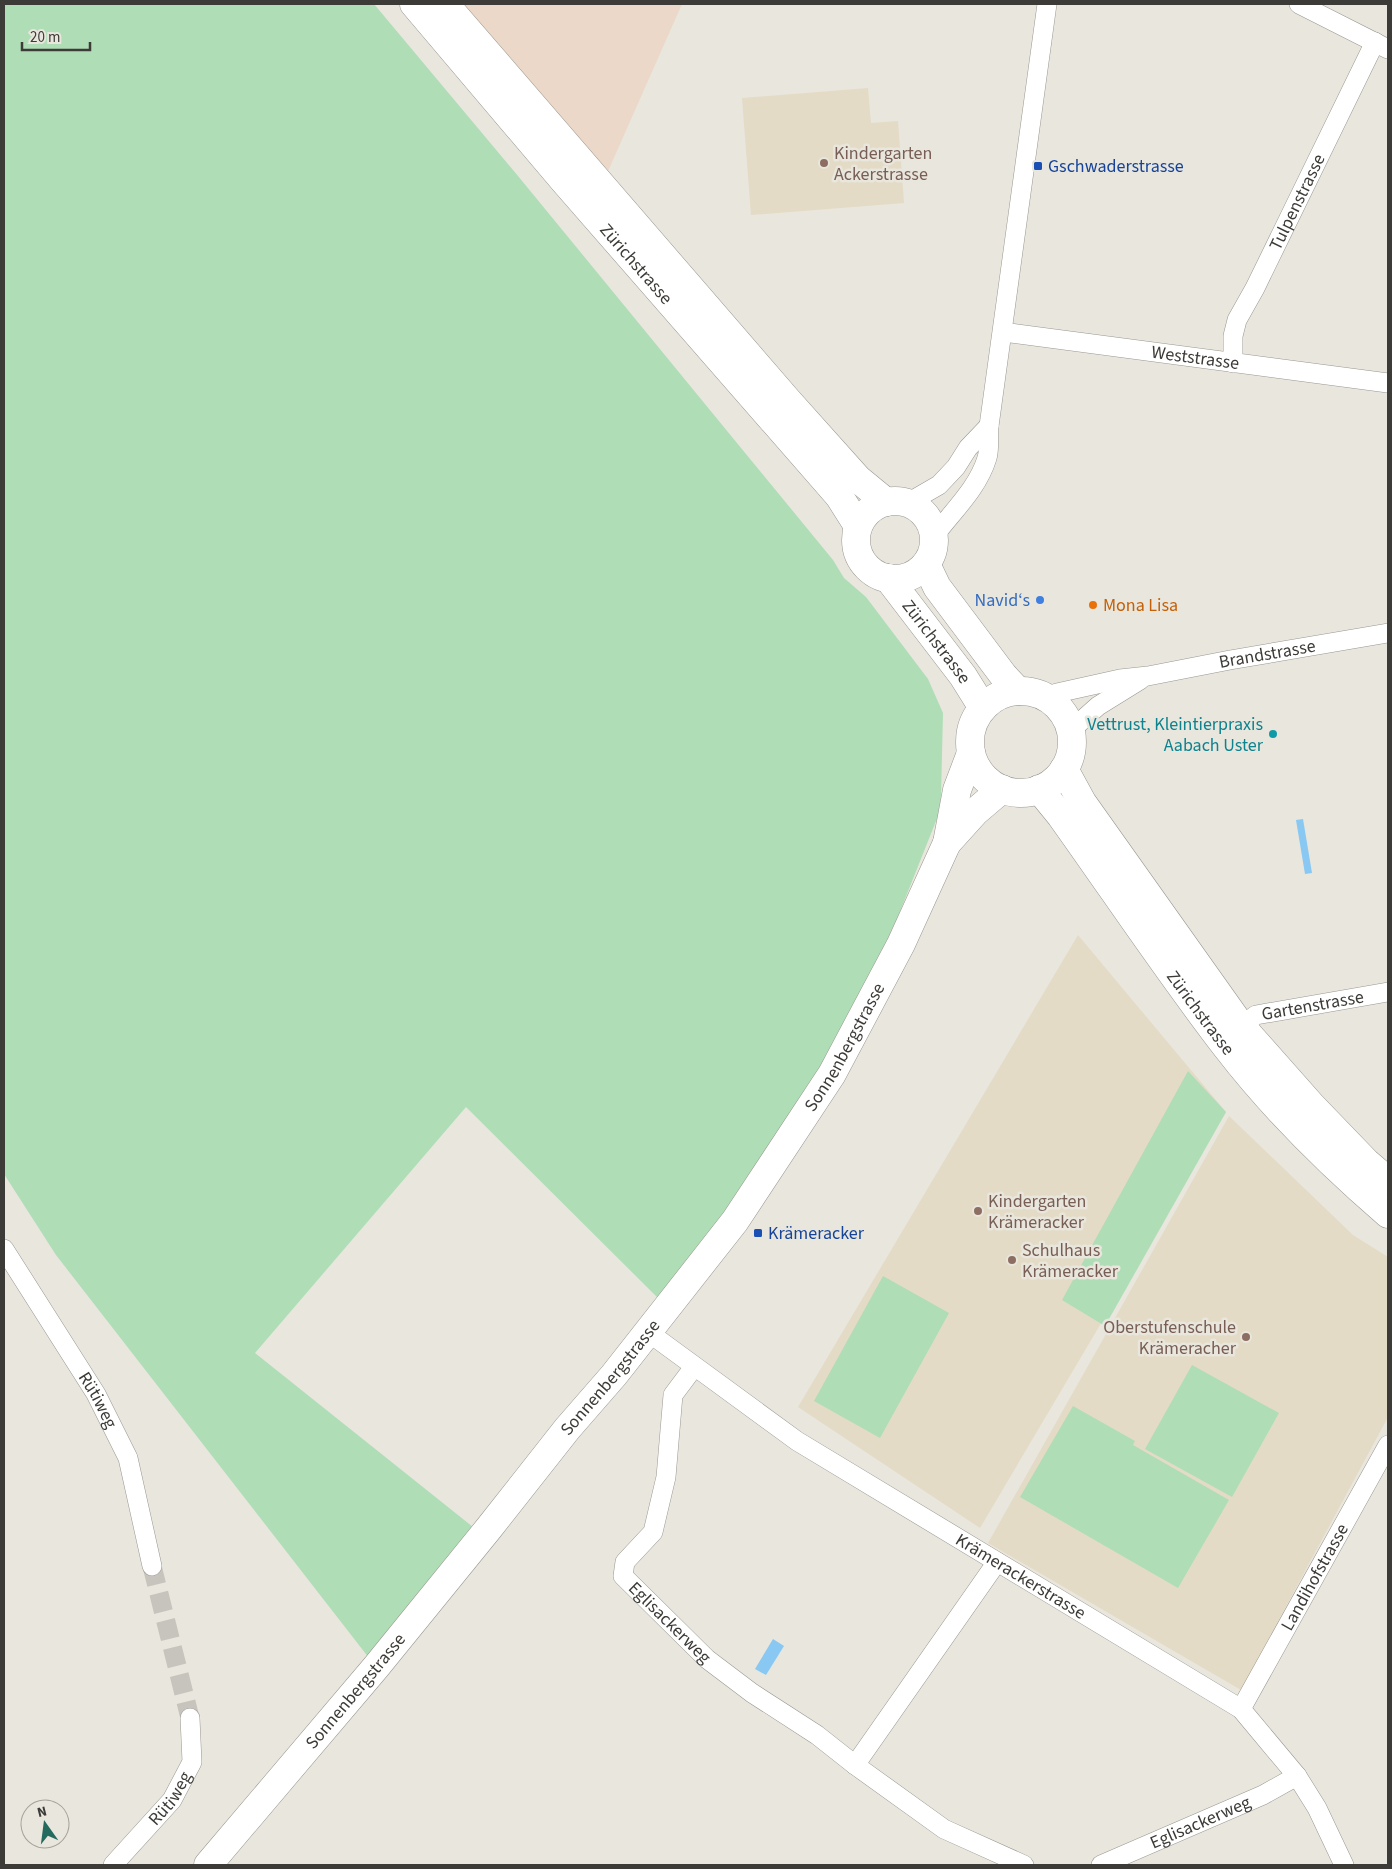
<svg xmlns="http://www.w3.org/2000/svg" width="1392" height="1869" font-family="'Source Sans 3',sans-serif">
  <style>
    .industrial { fill: #ebd8c8 }
    .education { fill: #e4dbc6 }
    .green { fill: #afddb6 }
    .water { fill: #88c8f2 }
    .lines { fill: none; stroke-linecap: round; stroke-linejoin: round }
    .street-tunnel { stroke: #c6c4bc; stroke-width: 19; stroke-dasharray: 19 9; stroke-linecap: butt }
    .street-casing { stroke: #9a9790; stroke-width: 20 }
    .secondary-casing { stroke: #9a9790; stroke-width: 29 }
    .street { stroke: #fff; stroke-width: 19 }
    .secondary { stroke: #fff; stroke-width: 28 }
    .education-dot { fill: #8d6e63; stroke: #e8e6dd; stroke-width: 2 }
    .transit-dot { fill: #1a4fb4; stroke: #e8e6dd; stroke-width: 2 }
    .shop-dot { fill: #3f7fe0; stroke: #e8e6dd; stroke-width: 2 }
    .food-dot { fill: #e8710a; stroke: #e8e6dd; stroke-width: 2 }
    .culture-dot { fill: #0f9aa8; stroke: #e8e6dd; stroke-width: 2 }
    .labels { text-anchor: middle; stroke-width: 5; stroke-linejoin: round; paint-order: stroke }
    .education-label { font-size: 18px; fill: #785e54; stroke: #e8e6dd; text-anchor: start }
    .transit-label { font-size: 18px; fill: #164399; stroke: #e8e6dd; text-anchor: start }
    .street-label { font-size: 18px; fill: #3c3b37; stroke: #e8e6dd }
    .shop-label { font-size: 18px; fill: #366cbe; stroke: #e8e6dd; text-anchor: end }
    .food-label { font-size: 18px; fill: #c56008; stroke: #e8e6dd; text-anchor: start }
    .culture-label { font-size: 18px; fill: #0d838f; stroke: #e8e6dd; text-anchor: end }
  </style>
  <rect width="100%" height="100%" fill="#e8e6dd"/>
  <path class="industrial" d="M445 4H682L601 187Z"/>
  <g class="education">
    <path d="M868 88 871 123 898 121 904 203 751 215 742 98Z"/>
    <path d="M1078 935 1226 1112 980 1528 798 1407Z"/>
    <path d="M1229 1116 1353 1235 1388 1257V1417L1241 1690 988 1543Z"/>
  </g>
  <g class="green">
    <path d="M4 4H374L518 176 833 560 844 578 866 597 928 679 943 713 941 796 938 816 893 929 828 1056 732 1203 658 1298 466 1107 255 1353 483 1535 376 1667 56 1255 4 1174Z"/>
    <path d="M1188 1071 1226 1112 1105 1326 1062 1300Z"/>
    <path d="M883 1276 949 1313 880 1438 814 1401Z"/>
    <path d="M1192 1365 1279 1413 1232 1497 1145 1449Z"/>
    <path d="M1073 1406 1135 1441 1133 1445 1229 1500 1178 1588 1020 1497Z"/>
  </g>
  <g class="water">
    <path d="M1303 819 1312 873 1305 874 1296 820Z"/>
    <path d="M773 1639 784 1646 766 1675 755 1669Z"/>
  </g>
  <g class="lines">
    <path class="street-tunnel" d="M152 1566 190 1718"/>
    <g class="street-casing">
      <g id="street">
        <path d="M1299 4 1388 49"/>
        <path id="s1" d="M1003 332 1388 383"/>
        <path id="s2" d="M1233 363V336L1237 320 1255 288 1375 42"/>
        <path d="M908 503 939 485 956 467 968 448 989 426"/>
        <path d="M934 536C953 511 978 488 987 458 990 448 988 436 989 426L1047 4"/>
        <path id="s3" d="M1046 698 1057 693 1120 679 1148 676 1230 660 1388 633"/>
        <path d="M1070 731 1098 706 1140 680"/>
        <path id="s4" d="M1241 1026 1256 1015 1388 992"/>
        <path id="s5" d="M4 1249 96 1394 128 1458 152 1566"/>
        <path id="s6" d="M648 1332 797 1441 1241 1709 1297 1776 1317 1808 1344 1865"/>
        <path id="s7" d="M694 1367 673 1395 666 1477 653 1532 625 1562 623 1576 707 1659 752 1693 817 1735 855 1765 944 1829 1024 1865"/>
        <path id="s8" d="M1241 1709 1388 1445"/>
        <path d="M855 1765 997 1562"/>
        <path id="s9" d="M113 1865 172 1800 192 1762 190 1718"/>
        <path id="s10" d="M1101 1865 1263 1795 1297 1776"/>
      </g>
    </g>
    <g class="secondary-casing">
      <g id="secondary">
        <path id="s11" d="M414 4 564 181 839 496 858 526"/>
        <path d="M445 4 788 401 858 479 886 502"/>
        <circle cx="895" cy="540" r="39"/>
        <path d="M926 564 937 587 1003 675 1018 691"/>
        <path id="s12" d="M888 578 963 676 983 708"/>
        <circle cx="1021" cy="742" r="51"/>
        <path d="M1064 769 1082 802 1241 1026 1312 1106 1366 1162 1388 1181"/>
        <path id="s13" d="M1039 789 1061 816C1116 893 1169 973 1227 1048 1274 1109 1330 1164 1388 1214"/>
        <path d="M947 843 975 812 1002 789"/>
        <path id="s14" d="M208 1865 376 1667 489 1528 567 1429 614 1375 735 1221 832 1074 901 944 947 843 957 790 971 753"/>
      </g>
    </g>
    <use href="#street" class="street"/>
    <use href="#secondary" class="secondary"/>
  </g>
  <g class="education-dot">
    <circle cx="824" cy="163" r="5"/>
    <circle cx="978" cy="1211" r="5"/>
    <circle cx="1012" cy="1260" r="5"/>
    <circle cx="1246" cy="1337" r="5"/>
  </g>
  <g class="transit-dot">
    <rect x="1033" y="161" width="10" height="10" rx="2.5"/>
    <rect x="753" y="1228" width="10" height="10" rx="2.5"/>
  </g>
  <circle class="shop-dot" cx="1040" cy="600" r="5"/>
  <circle class="food-dot" cx="1093" cy="605" r="5"/>
  <circle class="culture-dot" cx="1273" cy="734" r="5"/>
  <g class="labels">
    <g class="education-label">
      <text x="834" y="159">Kindergarten<tspan x="834" dy="21">Ackerstrasse</tspan></text>
      <text x="988" y="1207">Kindergarten<tspan x="988" dy="21">Krämeracker</tspan></text>
      <text x="1022" y="1256">Schulhaus<tspan x="1022" dy="21">Krämeracker</tspan></text>
      <text x="1236" y="1333" text-anchor="end">Oberstufenschule<tspan x="1236" dy="21">Krämeracher</tspan></text>
    </g>
    <g class="transit-label">
      <text x="1048" y="172">Gschwaderstrasse</text>
      <text x="768" y="1239">Krämeracker</text>
    </g>
    <g class="street-label">
      <text dy="6" stroke="none"><textPath href="#s2" startOffset="176">Tulpenstrasse</textPath></text>
      <text dy="6" stroke="none"><textPath href="#s11" startOffset="342">Zürichstrasse</textPath></text>
      <text dy="6" stroke="none"><textPath href="#s1" startOffset="194">Weststrasse</textPath></text>
      <text dy="6" stroke="none"><textPath href="#s12" startOffset="80">Zürichstrasse</textPath></text>
      <text dy="6" stroke="none"><textPath href="#s3" startOffset="226">Brandstrasse</textPath></text>
      <text dy="6" stroke="none"><textPath href="#s4" startOffset="76">Gartenstrasse</textPath></text>
      <text dy="6" stroke="none"><textPath href="#s13" startOffset="276">Zürichstrasse</textPath></text>
      <text dy="6" stroke="none"><textPath href="#s14" startOffset="1038">Sonnenbergstrasse</textPath></text>
      <text dy="6" stroke="none"><textPath href="#s14" startOffset="632">Sonnenbergstrasse</textPath></text>
      <text dy="6" stroke="none"><textPath href="#s5" startOffset="178">Rütiweg</textPath></text>
      <text dy="6" stroke="none"><textPath href="#s6" startOffset="446">Krämerackerstrasse</textPath></text>
      <text dy="6" stroke="none"><textPath href="#s8" startOffset="151">Landihofstrasse</textPath></text>
      <text dy="6" stroke="none"><textPath href="#s7" startOffset="295">Eglisackerweg</textPath></text>
      <text dy="6" stroke="none"><textPath href="#s14" startOffset="228">Sonnenbergstrasse</textPath></text>
      <text dy="6" stroke="none"><textPath href="#s9" startOffset="88">Rütiweg</textPath></text>
      <text dy="6" stroke="none"><textPath href="#s10" startOffset="108">Eglisackerweg</textPath></text>
    </g>
    <g class="shop-label">
      <text x="1030" y="606">Navid‘s</text>
    </g>
    <g class="food-label">
      <text x="1103" y="611">Mona Lisa</text>
    </g>
    <g class="culture-label">
      <text x="1263" y="730">Vettrust, Kleintierpraxis<tspan x="1263" dy="21">Aabach Uster</tspan></text>
    </g>
  </g>
  <rect width="1392" height="1869" fill="none" stroke="#3c3b37" stroke-width="10"/>
  <g transform="translate(45 1824) rotate(346)"><circle r="24" fill="#e8e6dd" stroke="#a3a29b"/>
  <path d="M0-4L9 19L0 12L-9 19Z" fill="#246a5e"/>
  <text y="-8" font-size="14" font-weight="bold" text-anchor="middle" fill="#3c3b37">N</text>
  </g>
  <path d="M22 42v8h68v-8" fill="none" stroke="#3c3b37" stroke-width="2.5"/>
  <text x="30" y="42" font-size="15" fill="#3c3b37" stroke="#e8e6dd" stroke-width="4" paint-order="stroke">20 m</text>
</svg>
